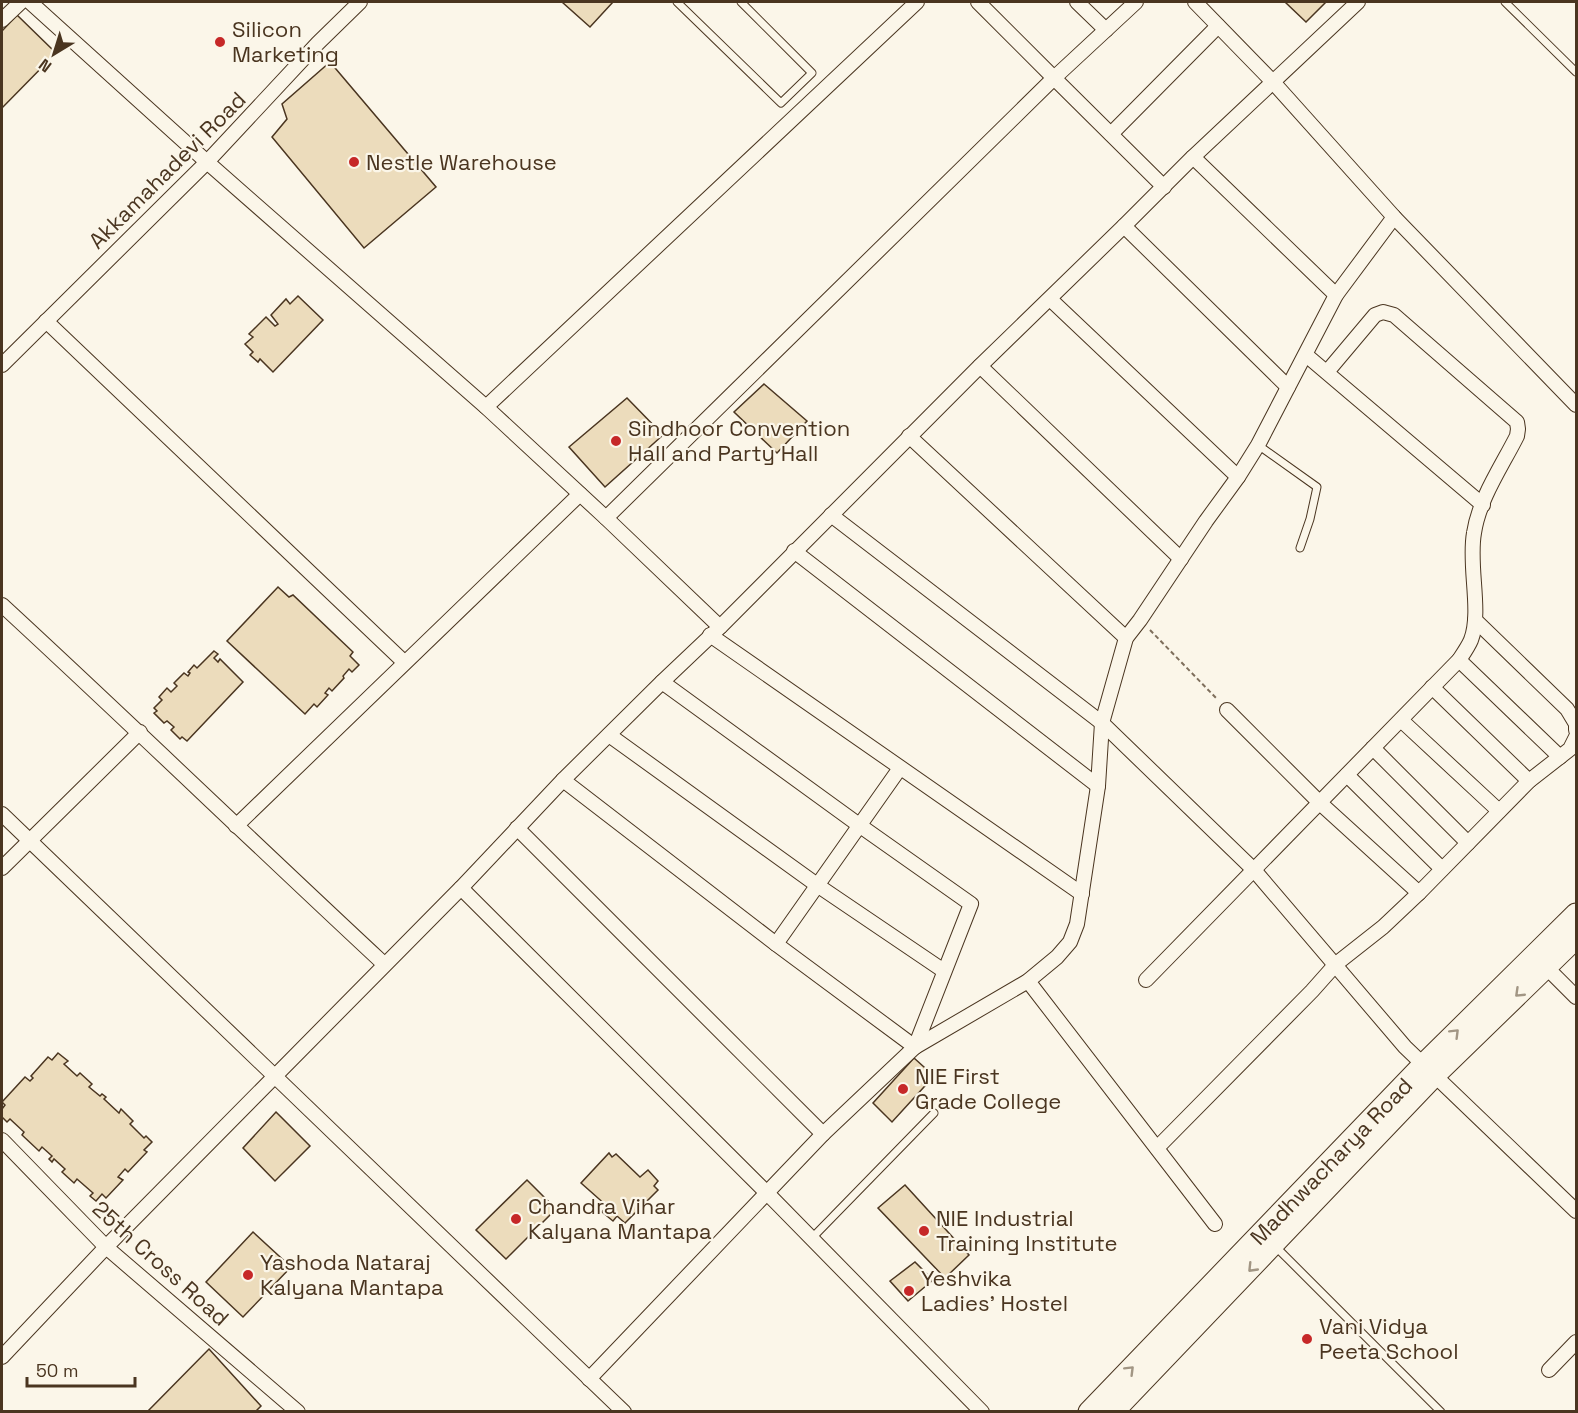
<svg xmlns="http://www.w3.org/2000/svg" width="1578" height="1413" font-family="'Space Grotesk',sans-serif">
  <style>
    .building { fill: #ecdcbc; stroke: #4a3520; stroke-width: 1.5 }
    .lines { fill: none; stroke-linecap: round; stroke-linejoin: round }
    .lane-casing { stroke: #4a3520; stroke-width: 9 }
    .street-casing { stroke: #4a3520; stroke-width: 16 }
    .primary-casing { stroke: #4a3520; stroke-width: 23 }
    .path { stroke: #7f6f5c; stroke-width: 2; stroke-dasharray: 4.5 3; stroke-linecap: butt }
    .lane { stroke: #fbf6e9; stroke-width: 7 }
    .street { stroke: #fbf6e9; stroke-width: 14 }
    .primary { stroke: #fbf6e9; stroke-width: 21 }
    .oneway { stroke: #a29684 }
    .poi-dot { fill: #c62828; stroke: #fbf6e9; stroke-width: 2 }
    .labels { text-anchor: middle; stroke-width: 4.5; stroke-linejoin: round; paint-order: stroke }
    .poi-label { font-size: 22px; fill: #4a3520; stroke: #fbf6e9; text-anchor: start }
    .street-label { font-size: 22px; fill: #4a3520; stroke: #fbf6e9 }
  </style>
  <rect width="100%" height="100%" fill="#fbf6e9"/>
  <g class="building">
    <path d="M562 2H613L590 27Z"/>
    <path d="M1285 2H1326L1306 22Z"/>
    <path d="M17 15 56 53 2 108V31Z"/>
    <path d="M330 62 436 187 364 248 272 137 287 119 282 104Z"/>
    <path d="M298 296 323 320 273 372 260 359 258 362 250 355 253 352 245 344 253 337 249 334 266 317 275 326 278 324 271 315 286 299 290 304Z"/>
    <path d="M764 384 807 421 777 453 734 412Z"/>
    <path d="M627 398 663 435 605 487 569 447Z"/>
    <path d="M278 587 289 597 293 595 353 652 350 656 359 665 352 672 349 669 343 676 344 678 332 691 329 688 325 693 328 695 317 707 314 704 305 714 227 641Z"/>
    <path d="M214 651 218 654 214 658 218 662 220 659 243 682 187 741 182 737 180 739 171 730 174 727 167 721 164 723 154 713 157 711 154 708 162 700 159 697 167 688 171 692 177 686 174 683 184 673 188 676 190 673 188 672 194 665 197 668Z"/>
    <path d="M58 1053 68 1061 64 1064 77 1076 80 1073 92 1084 89 1087 100 1096 102 1094 106 1097 104 1099 119 1113 121 1109 133 1121 130 1124 144 1138 146 1136 152 1142 144 1150 147 1152 128 1172 125 1169 118 1177 123 1180 106 1198 102 1194 96 1201 90 1196 93 1193 77 1179 74 1183 62 1172 65 1169 54 1159 52 1162 49 1159 52 1156 42 1147 39 1151 22 1135 24 1132 10 1119 7 1122 2 1117V1109L5 1105 2 1102 25 1077 30 1081 33 1078 31 1076 48 1057 52 1060Z"/>
    <path d="M914 1058 934 1076 892 1122 873 1103Z"/>
    <path d="M276 1112 310 1146 275 1181 243 1148Z"/>
    <path d="M609 1153 612 1157 616 1154 640 1177 648 1170 658 1181 654 1186 658 1190 625 1223 617 1216 613 1221 602 1212 607 1206 581 1183Z"/>
    <path d="M527 1180 556 1209 506 1259 476 1230Z"/>
    <path d="M905 1185 969 1255 945 1278 878 1208Z"/>
    <path d="M253 1232 291 1267 243 1317 206 1282Z"/>
    <path d="M915 1262 933 1280 908 1301 890 1281Z"/>
    <path d="M209 1349 261 1406 255 1412H147Z"/>
  </g>
  <g class="lines">
    <g class="lane-casing">
      <g id="lane">
        <path d="M677 2 781 103 812 73 741 2"/>
        <path d="M1505 2 1576 72"/>
        <path d="M1258 445 1317 487 1310 519 1300 548"/>
        <path d="M812 1238 934 1113"/>
        <path d="M1275 1246 1441 1412"/>
      </g>
    </g>
    <g class="street-casing">
      <g id="street">
        <path d="M30 2 207 162 486 407 606 518 720 627"/>
        <path d="M978 2 1054 78 1136 2"/>
        <path d="M1077 2 1106 30"/>
        <path d="M1195 2 1273 82 1394 217 1576 405"/>
        <path d="M2 20 21 2"/>
        <path d="M1111 134 1218 26"/>
        <path d="M1193 157 1336 295"/>
        <path d="M1124 226 1288 387"/>
        <path d="M1050 299 1238 477"/>
        <path d="M46 321 404 662"/>
        <path d="M1306 355 1483 505"/>
        <path d="M2 365 207 162 318 43 360 2"/>
        <path d="M980 366 1181 559"/>
        <path d="M486 407 917 2"/>
        <path d="M909 436 1126 638"/>
        <path d="M831 515 1102 723 1254 870 1405 1047 1576 1211"/>
        <path d="M606 518 1054 78 1164 187"/>
        <path d="M794 551 1098 786"/>
        <path d="M2 605C130 723 256 845 384 964"/>
        <path d="M1475 620 1567 709 1576 724V730"/>
        <path d="M710 635 1082 894"/>
        <path d="M1459 660 1560 757"/>
        <path d="M662 682 859 825 971 904 915 1047"/>
        <path d="M1432 687 1529 781"/>
        <path d="M1227 710 1320 803 1419 893"/>
        <path d="M1401 720 1499 811"/>
        <path d="M609 735 817 885 944 971"/>
        <path d="M1373 748 1468 843"/>
        <path d="M1347 775 1442 869"/>
        <path d="M563 780 776 944 915 1047"/>
        <path d="M2 814 624 1412"/>
        <path d="M236 826 580 494"/>
        <path d="M517 828 823 1134"/>
        <path d="M2 868 140 732"/>
        <path d="M461 888 767 1193 982 1412"/>
        <path d="M776 944 900 768"/>
        <path d="M1546 967 1576 997"/>
        <path d="M1146 980 1459 660C1463 654 1468 647 1471 640 1482 611 1468 566 1474 533 1479 499 1502 466 1517 436L1518 429 1517 422 1394 315 1383 312 1375 315 1327 372"/>
        <path d="M1028 981 1215 1224"/>
        <path d="M2 1140 106 1247 298 1412"/>
        <path d="M1157 1148 1312 991 1336 964 1383 927 1419 893 1529 781 1570 749 1576 737"/>
        <path d="M2 1357 106 1247 461 888 563 780 662 682 720 627 980 366 1124 226 1193 157 1358 2"/>
        <path d="M1549 1370 1576 1342"/>
        <path d="M589 1379 823 1134 915 1047 1028 981 1057 957 1070 942 1077 924 1098 786 1102 723 1126 638 1140 620 1206 521 1238 477 1258 445 1336 295 1394 217"/>
      </g>
    </g>
    <g class="primary-casing">
      <g id="primary">
        <path d="M1089 1412 1423 1065 1576 914"/>
        <path d="M1113 1412 1434 1076 1576 938"/>
      </g>
    </g>
    <path class="path" d="M1150 630 1217 699"/>
    <use href="#lane" class="lane"/>
    <use href="#street" class="street"/>
    <use href="#primary" class="primary"/>
  </g>
  <defs><path id="oneway-chevron" d="M-2-3.5L2.5 0L-2 3.5" fill="none" stroke-width="1.6" stroke-linecap="round" stroke-linejoin="round" transform="scale(1.5)"/></defs>
  <g class="oneway">
    <use href="#oneway-chevron" transform="translate(1519 993) rotate(136)"/>
    <use href="#oneway-chevron" transform="translate(1455 1033) rotate(-45)"/>
    <use href="#oneway-chevron" transform="translate(1252 1268) rotate(134)"/>
    <use href="#oneway-chevron" transform="translate(1130 1370) rotate(-45)"/>
  </g>
  <g class="poi-dot">
    <circle cx="220" cy="42" r="6"/>
    <circle cx="354" cy="162" r="6"/>
    <circle cx="616" cy="441" r="6"/>
    <circle cx="903" cy="1089" r="6"/>
    <circle cx="516" cy="1219" r="6"/>
    <circle cx="924" cy="1231" r="6"/>
    <circle cx="248" cy="1275" r="6"/>
    <circle cx="909" cy="1291" r="6"/>
    <circle cx="1307" cy="1339" r="6"/>
  </g>
  <g class="labels">
    <g class="poi-label">
      <text x="232" y="37">Silicon<tspan x="232" dy="25">Marketing</tspan></text>
      <text x="366" y="170">Nestle Warehouse</text>
      <text x="628" y="436">Sindhoor Convention<tspan x="628" dy="25">Hall and Party Hall</tspan></text>
      <text x="915" y="1084">NIE First<tspan x="915" dy="25">Grade College</tspan></text>
      <text x="528" y="1214">Chandra Vihar<tspan x="528" dy="25">Kalyana Mantapa</tspan></text>
      <text x="936" y="1226">NIE Industrial<tspan x="936" dy="25">Training Institute</tspan></text>
      <text x="260" y="1270">Yashoda Nataraj<tspan x="260" dy="25">Kalyana Mantapa</tspan></text>
      <text x="921" y="1286">Yeshvika<tspan x="921" dy="25">Ladies' Hostel</tspan></text>
      <text x="1319" y="1334">Vani Vidya<tspan x="1319" dy="25">Peeta School</tspan></text>
    </g>
    <g class="street-label">
      <text transform="translate(167 170) rotate(-45)" y="8">Akkamahadevi Road</text>
      <text transform="translate(1331 1161) rotate(-46)" y="8">Madhwacharya Road</text>
      <text transform="translate(161 1263) rotate(42)" y="8">25th Cross Road</text>
    </g>
  </g>
  <rect width="1578" height="1413" fill="none" stroke="#4a3520" stroke-width="6"/>
  <g transform="translate(54 54) rotate(218)" stroke="#fbf6e9" stroke-width="4.5" paint-order="stroke">
  <path d="M0-4.5L10 22L0 15L-10 22Z" fill="#4a3520"/>
  <text y="-9" font-size="16" font-weight="bold" text-anchor="middle" fill="#4a3520">N</text>
  </g>
  <path d="M27 1377v9h108v-9" fill="none" stroke="#4a3520" stroke-width="3"/>
  <text x="36" y="1377" font-size="18" fill="#4a3520" stroke="#fbf6e9" stroke-width="4.5" paint-order="stroke">50 m</text>
</svg>
